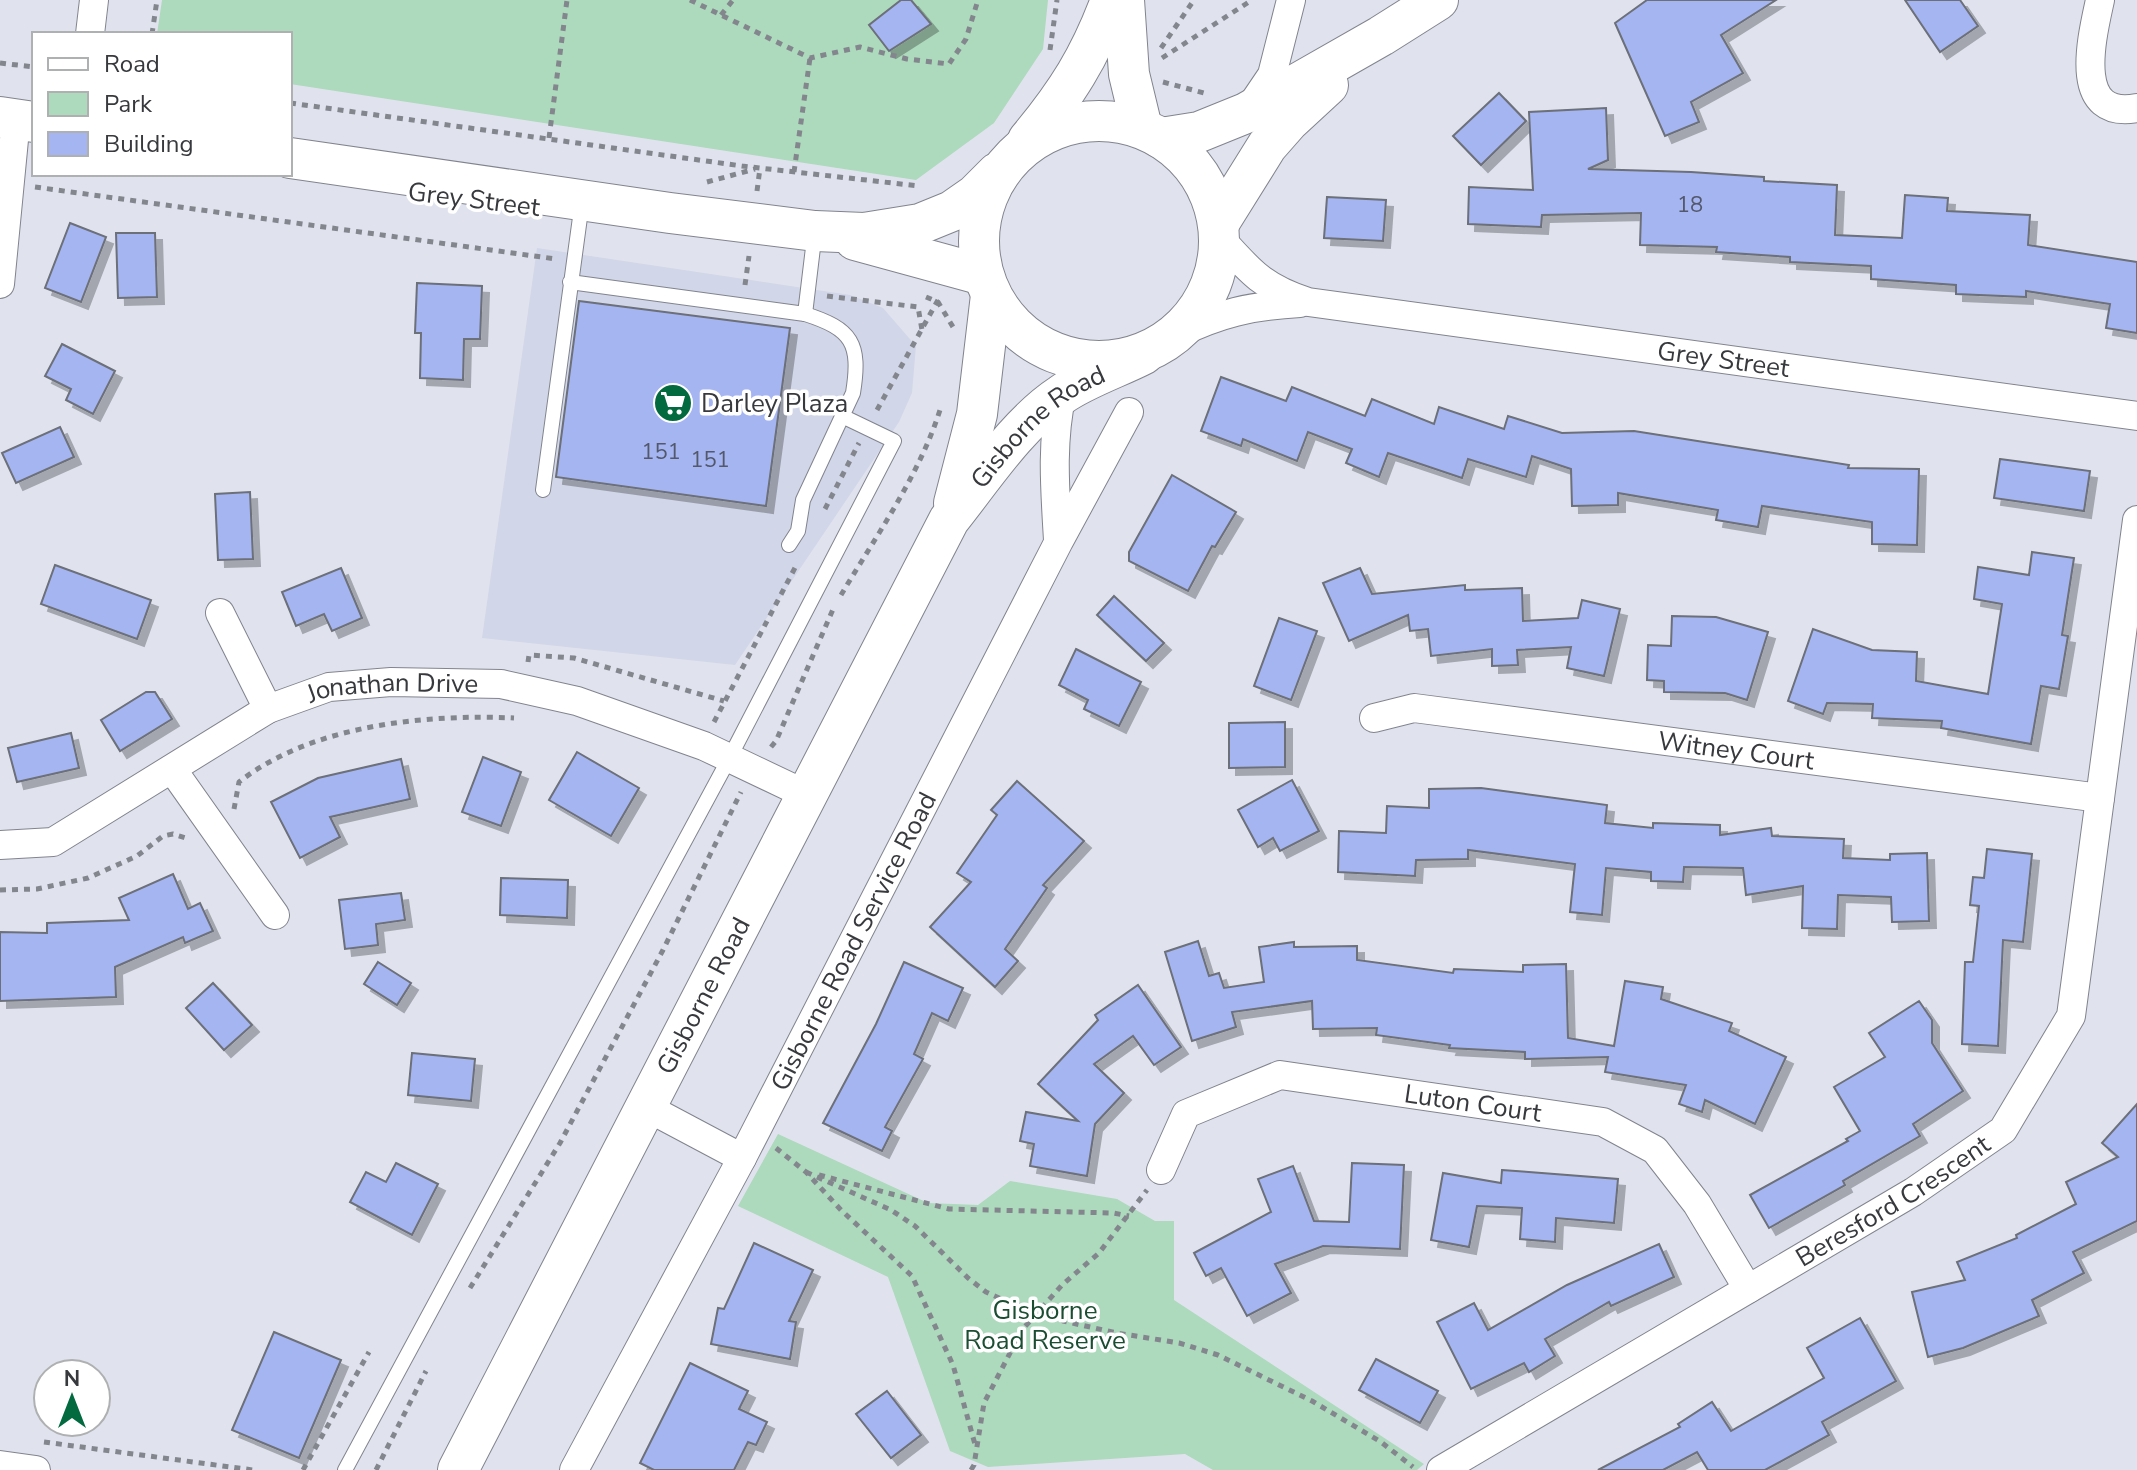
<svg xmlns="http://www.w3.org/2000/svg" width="2137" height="1470" font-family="'Nunito Sans',sans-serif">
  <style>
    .built { fill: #d1d6e8 }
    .green { fill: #add9bd }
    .building { fill: #a5b5f2; stroke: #6c6f78; stroke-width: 2; filter: url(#shadow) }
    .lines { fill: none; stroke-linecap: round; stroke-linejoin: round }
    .lane-casing { stroke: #81848e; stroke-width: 16 }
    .street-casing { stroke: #81848e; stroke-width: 30 }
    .secondary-casing { stroke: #81848e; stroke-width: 42 }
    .path { stroke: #84868e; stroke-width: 5; stroke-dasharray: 6 6; stroke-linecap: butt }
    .lane { stroke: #fff; stroke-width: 14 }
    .street { stroke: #fff; stroke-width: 28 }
    .secondary { stroke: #fff; stroke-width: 40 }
    .labels { text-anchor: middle; stroke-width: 7; stroke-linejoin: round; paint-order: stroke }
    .number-label { font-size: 22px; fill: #53586a }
    .street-label { font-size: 26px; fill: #38393d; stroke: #fff }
    .poi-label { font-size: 26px; fill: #38393d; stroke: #fff; text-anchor: start }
    .park-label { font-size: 26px; fill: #1a4d32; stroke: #fff }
  </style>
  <defs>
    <filter id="shadow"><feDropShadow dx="7" dy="7" stdDeviation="0" flood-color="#0004"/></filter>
  </defs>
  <rect width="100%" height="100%" fill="#e0e3ee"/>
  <path class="built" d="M537 248 850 295 883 308 916 346 912 393 899 422 735 665 482 638Z"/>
  <g class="green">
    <path d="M162 0H1048L1043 49 994 123 916 180 290 84V34H157Z"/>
    <path d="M778 1134 928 1203 978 1205 1010 1181 1117 1199 1155 1221H1174V1300L1424 1464 1417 1470H1213L1185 1454 988 1467 950 1451 888 1277 738 1206Z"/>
  </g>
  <g class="building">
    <path d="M901 0H911L931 24 889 51 869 25Z"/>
    <path d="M1647 0H1776L1721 35 1743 73 1691 102 1699 122 1665 136 1615 23Z"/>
    <path d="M1905 0H1960L1978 26 1940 52Z"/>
    <path d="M1499 93 1526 121 1481 165 1453 136Z"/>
    <path d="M1606 108 1608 160 1588 169 1691 172 1764 177V181L1837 185 1835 235 1902 238 1905 195 1948 198 1947 211 2030 215 2028 245 2137 262V333L2106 328 2110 304 2026 291V297L1956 294V285L1871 279V266L1790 262V257L1716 252 1717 247 1640 245 1641 213 1542 215 1541 227 1468 224 1469 187 1533 190 1529 112Z"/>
    <path d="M1327 197 1386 200 1383 241 1324 238Z"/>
    <path d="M70 223 106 237 81 302 45 288Z"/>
    <path d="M116 233H155L157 297 118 298Z"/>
    <path d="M417 283 482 286 480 339H464L463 380 420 378 421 333H415Z"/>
    <path d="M579 301 790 328 766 506 556 477Z"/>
    <path d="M62 344 115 371 93 414 66 400 71 389 45 376Z"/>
    <path d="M1221 377 1286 401 1292 387 1365 416 1372 399 1434 424 1439 407 1504 429 1508 416 1562 433 1634 431 1849 465 1848 468 1919 469 1917 545 1872 544V522L1762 506 1758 527 1716 520 1718 510 1618 493V505L1572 506 1571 469 1532 456 1526 477 1468 459 1462 478 1388 453 1379 477 1346 463 1352 449 1308 432 1297 461 1243 439 1241 446 1201 431Z"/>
    <path d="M60 427 74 457 16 483 2 453Z"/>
    <path d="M2000 459 2090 471 2084 511 1994 498Z"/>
    <path d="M1172 475 1236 512 1215 547 1212 546 1188 591 1129 561V552Z"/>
    <path d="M250 492 253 559 218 560 215 494Z"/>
    <path d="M2032 552 2074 558 2062 635 2068 636 2059 689 2041 686 2031 744 1941 728 1942 721 1872 718 1873 704 1827 703 1823 714 1788 701 1813 629 1872 650 1917 652 1916 681 1988 694 2002 604 1974 599 1978 567 2029 575Z"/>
    <path d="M55 565 151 600 137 639 41 604Z"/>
    <path d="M341 568 362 618 332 631 324 614 296 626 282 592Z"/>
    <path d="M1360 568 1372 594 1465 585V590L1522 588 1523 621 1578 618 1582 600 1620 609 1604 676 1567 668 1571 647 1517 650 1518 665 1492 666V649L1431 656 1428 629 1410 631 1408 615 1349 641 1323 583Z"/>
    <path d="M1114 596 1164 643 1146 661 1097 615Z"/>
    <path d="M1672 616 1716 617 1768 632 1747 700 1725 693 1664 692V681L1647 680 1648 645 1671 646Z"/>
    <path d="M1279 618 1317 631 1291 700 1254 686Z"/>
    <path d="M1076 649 1141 682 1119 726 1084 709 1088 700 1059 685Z"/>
    <path d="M146 692H155L172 719 120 751 101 720Z"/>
    <path d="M1285 722V767L1229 768V723Z"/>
    <path d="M71 733 79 768 17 782 8 748Z"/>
    <path d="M577 752 639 788 611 836 549 800Z"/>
    <path d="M483 757 521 772 501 826 462 812Z"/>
    <path d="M401 759 410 799 330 817 340 837 300 858 271 802 318 778Z"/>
    <path d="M1292 780 1319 831 1280 851 1273 838 1258 847 1238 810Z"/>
    <path d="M1017 781 1084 841 1043 885 1047 888 1005 949 1018 961 995 987 930 927 971 882 957 873 997 815 991 810Z"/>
    <path d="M1481 788 1607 805 1605 823 1653 828V823L1720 825V835L1771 828 1772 836 1844 839 1843 858 1890 860V854L1927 853 1929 921 1892 922 1891 897 1838 895 1837 929 1802 928 1803 886 1746 895 1743 868 1684 867 1683 882 1651 881V872L1606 868 1602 915 1570 912 1575 864 1468 850V859L1416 860 1415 876 1338 872 1339 831 1386 833 1387 806 1429 808V789Z"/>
    <path d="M1987 849 2032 854 2023 942 2003 940 1998 1046 1962 1044 1965 962H1973L1979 906 1970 905 1973 877 1984 878Z"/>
    <path d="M173 874 188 909 200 903 213 931 185 943 183 937 115 967 116 997 0 1001V932L47 933V923L129 920 119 898Z"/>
    <path d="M501 878 568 880 567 918 500 915Z"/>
    <path d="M401 893 405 920 376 924 378 945 345 949 339 900Z"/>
    <path d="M1198 941 1209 976 1219 973 1224 988 1264 982 1259 947 1294 942V947L1357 946V960L1453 973 1454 969 1523 972V965L1566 964 1568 1038 1614 1046 1625 981 1663 987 1661 999 1732 1023 1729 1031 1786 1057 1755 1124 1705 1100 1702 1112 1679 1104 1686 1085 1605 1072 1608 1057 1525 1059V1052L1449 1048 1450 1045 1376 1035 1377 1028 1313 1029 1312 1001 1232 1012 1236 1027 1192 1041 1165 952Z"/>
    <path d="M378 962 411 983 397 1005 364 984Z"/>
    <path d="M904 962 963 988 948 1021 932 1013 914 1054 923 1059 885 1127 892 1131 882 1151 823 1123 876 1024Z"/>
    <path d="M213 983 252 1025 224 1050 186 1008Z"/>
    <path d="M1138 985 1181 1047 1154 1065 1133 1036 1094 1064 1124 1093 1095 1124 1087 1176 1030 1166 1034 1144 1020 1141 1026 1112 1078 1121 1038 1084 1098 1020 1095 1015Z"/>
    <path d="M1919 1001 1932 1020V1043L1963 1091 1913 1124 1920 1136 1843 1181 1845 1185 1769 1228 1750 1195 1848 1141 1846 1139 1860 1131 1834 1087 1885 1057 1869 1033Z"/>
    <path d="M412 1053 475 1059 471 1101 408 1095Z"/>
    <path d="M2137 1104V1221L2073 1252 2084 1273 2032 1300 2039 1316 1963 1348 1928 1357 1912 1292 1965 1280 1957 1262 2017 1238 2016 1235 2076 1204 2066 1182 2118 1157 2102 1143Z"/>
    <path d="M396 1163 438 1184 412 1235 350 1202 366 1172 386 1182Z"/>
    <path d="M1352 1163 1404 1165 1400 1249 1323 1246 1275 1264 1291 1293 1247 1316 1221 1268 1206 1276 1194 1253 1271 1212 1258 1179 1293 1166 1314 1221 1349 1222Z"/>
    <path d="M1502 1170 1618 1179 1614 1223 1556 1218 1555 1242 1520 1239 1522 1208 1477 1206 1469 1247 1431 1240 1443 1173 1501 1183Z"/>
    <path d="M754 1243 813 1270 789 1321 796 1322 790 1359 711 1344 718 1308 724 1309Z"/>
    <path d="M1659 1244 1674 1277 1611 1306 1609 1302 1545 1339 1555 1356 1529 1372 1524 1363 1471 1389 1437 1322 1474 1303 1488 1330 1567 1285Z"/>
    <path d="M1860 1318 1896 1381 1822 1422 1829 1435 1765 1470H1708L1697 1452 1663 1470H1598L1680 1427 1678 1424 1712 1402 1731 1431 1824 1378 1807 1348Z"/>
    <path d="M274 1332 341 1360 299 1458 232 1430Z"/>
    <path d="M1376 1359 1438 1391 1420 1423 1359 1390Z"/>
    <path d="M690 1363 748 1391 739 1409 767 1422 756 1445 748 1442 734 1470H654L640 1463Z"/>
    <path d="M887 1391 921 1435 891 1458 856 1414Z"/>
  </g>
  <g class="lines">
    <g class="lane-casing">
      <g id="lane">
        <path d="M570 282 805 314 815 231"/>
        <path d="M543 490 581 210"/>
        <path d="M789 545 798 531 803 500 853 393C861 343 852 329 805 314"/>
        <path d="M345 1470 730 757 894 441 842 416"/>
      </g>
    </g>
    <g class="street-casing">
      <g id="street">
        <path d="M2100 0C2092 37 2071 120 2137 108"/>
        <path d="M90 34 94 0"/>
        <path d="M1251 106 1272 75 1291 0"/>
        <path id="s1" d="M1220 238C1250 272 1264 288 1308 302L2137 416"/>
        <path d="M0 284 16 119"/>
        <path d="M1175 335C1219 313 1251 306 1300 303"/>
        <path d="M1058 540C1055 489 1051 443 1062 393"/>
        <path d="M220 613 268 709"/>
        <path id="s2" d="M1374 718 1414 708 2100 798"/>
        <path d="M172 769 275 915"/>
        <path id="s3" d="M0 845 53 842 268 709 329 687 391 682 501 684 577 701 704 746 807 795"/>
        <path d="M646 1107 742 1158"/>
        <path id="s4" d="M1161 1170 1186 1114 1280 1075 1603 1122 1655 1150 1697 1204 1748 1289"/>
        <path d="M0 1465 36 1470"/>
        <path id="s5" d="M574 1470 742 1158 1059 541 1129 412"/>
        <path id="s6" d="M1441 1470 1913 1192 2003 1130 2071 1016 2137 520"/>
      </g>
    </g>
    <g class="secondary-casing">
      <g id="secondary">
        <path d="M1124 0 1129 74 1142 128"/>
        <path d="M0 117 34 122"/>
        <circle cx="1099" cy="241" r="120"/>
        <path d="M1161 138 1199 132 1246 113 1381 36 1438 0"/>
        <path d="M1028 140C1067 93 1090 57 1111 0"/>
        <path d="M290 158 670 213 815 231 864 233 920 224 952 211 975 195 997 173"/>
        <path d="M1219 223 1267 146 1289 121 1328 85"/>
        <path d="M855 240 983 275"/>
        <path d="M954 503 977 414 991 295"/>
        <path id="s7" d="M458 1470 949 520C982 479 1017 424 1061 395 1083 379 1119 367 1144 354"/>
      </g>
    </g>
    <g class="path">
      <path d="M690 0 810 58 860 47 907 59 949 64 966 39 978 0"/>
      <path d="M721 15 733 0"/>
      <path d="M152 34 157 0"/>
      <path d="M1161 48 1194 0"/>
      <path d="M1050 50 1057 0"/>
      <path d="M1162 58 1252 0"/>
      <path d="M0 63 34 67"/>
      <path d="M1163 82 1204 93"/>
      <path d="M290 103 742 166 919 186"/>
      <path d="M549 138 567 0"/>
      <path d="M794 172 810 58"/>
      <path d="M707 182 755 169"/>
      <path d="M35 187 556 259"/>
      <path d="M757 191 760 168"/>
      <path d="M745 285 749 256"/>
      <path d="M827 296 918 307 922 330"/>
      <path d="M926 297 938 302 953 327"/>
      <path d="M877 410 938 300"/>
      <path d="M825 509 859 443"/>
      <path d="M841 595C876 536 919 476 940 410"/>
      <path d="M528 662 529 655 574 658 724 701"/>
      <path d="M714 722 797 564"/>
      <path d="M771 747 776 741 834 607"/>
      <path d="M234 809 239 782C312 725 424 714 514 718"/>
      <path d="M0 890 37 889 88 878 137 856 163 836 173 834 186 838"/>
      <path d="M776 1148 806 1172 841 1210 912 1276 953 1365 976 1448"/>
      <path d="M806 1172 891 1210 915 1226 968 1278 986 1292 1010 1303 1054 1314 1063 1321 1117 1333 1179 1343 1218 1355 1312 1401 1381 1442 1413 1467"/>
      <path d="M819 1175 949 1209 1113 1213 1129 1216"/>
      <path d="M470 1288 560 1143 663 950 741 792"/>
      <path d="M44 1442 253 1470"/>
      <path d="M303 1470 369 1352"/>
      <path d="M376 1470 426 1371"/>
      <path d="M971 1470 974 1465 984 1403 1022 1330 1062 1285 1099 1253 1147 1190"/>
    </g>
    <use href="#lane" class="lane"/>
    <use href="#street" class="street"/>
    <use href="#secondary" class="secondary"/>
  </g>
  <defs>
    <g id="supermarket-disc" transform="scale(2)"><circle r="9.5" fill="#036a3f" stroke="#fff"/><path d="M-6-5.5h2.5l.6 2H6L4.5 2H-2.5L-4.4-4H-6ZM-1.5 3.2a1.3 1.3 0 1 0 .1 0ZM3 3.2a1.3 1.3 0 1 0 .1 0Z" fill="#fff"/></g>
  </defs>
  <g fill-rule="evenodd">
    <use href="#supermarket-disc" x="673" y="403"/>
  </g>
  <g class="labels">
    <g class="number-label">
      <text x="1690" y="212">18</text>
      <text x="661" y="459">151</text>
      <text x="710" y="467">151</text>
    </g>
    <g class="street-label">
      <text transform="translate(474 199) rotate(7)" y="9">Grey Street</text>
      <text dy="9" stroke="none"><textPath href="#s1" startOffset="530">Grey Street</textPath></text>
      <text dy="9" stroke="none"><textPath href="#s7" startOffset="1200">Gisborne Road</textPath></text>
      <text dy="9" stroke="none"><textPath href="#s3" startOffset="434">Jonathan Drive</textPath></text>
      <text dy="9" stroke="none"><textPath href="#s2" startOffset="366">Witney Court</textPath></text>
      <text dy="9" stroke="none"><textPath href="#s5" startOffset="598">Gisborne Road Service Road</textPath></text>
      <text dy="9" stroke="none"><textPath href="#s7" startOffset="534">Gisborne Road</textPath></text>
      <text dy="9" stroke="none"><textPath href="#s4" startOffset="358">Luton Court</textPath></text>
      <text dy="9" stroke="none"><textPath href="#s6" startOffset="526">Beresford Crescent</textPath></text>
    </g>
    <g class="poi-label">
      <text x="701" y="412">Darley Plaza</text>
    </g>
    <g class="park-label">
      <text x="1045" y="1319">Gisborne<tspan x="1045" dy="30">Road Reserve</tspan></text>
    </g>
  </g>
  <rect x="32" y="32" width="260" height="144" fill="#ffffff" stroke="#afb0b1" stroke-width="2"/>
  <rect x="48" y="58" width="40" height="12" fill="#ffffff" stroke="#afb0b1" stroke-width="2"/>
  <text x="104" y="72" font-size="24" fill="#38393d">Road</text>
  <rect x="48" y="92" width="40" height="24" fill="#add9bd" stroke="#afb0b1" stroke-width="2"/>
  <text x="104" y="112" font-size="24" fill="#38393d">Park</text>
  <rect x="48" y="132" width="40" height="24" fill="#a5b5f2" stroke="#afb0b1" stroke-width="2"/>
  <text x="104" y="152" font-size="24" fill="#38393d">Building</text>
  <g transform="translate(72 1398)"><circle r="38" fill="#ffffff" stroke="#afb0b1" stroke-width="2"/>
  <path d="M0-6L14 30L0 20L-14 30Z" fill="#036a3f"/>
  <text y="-12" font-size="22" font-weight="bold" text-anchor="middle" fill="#38393d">N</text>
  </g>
</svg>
